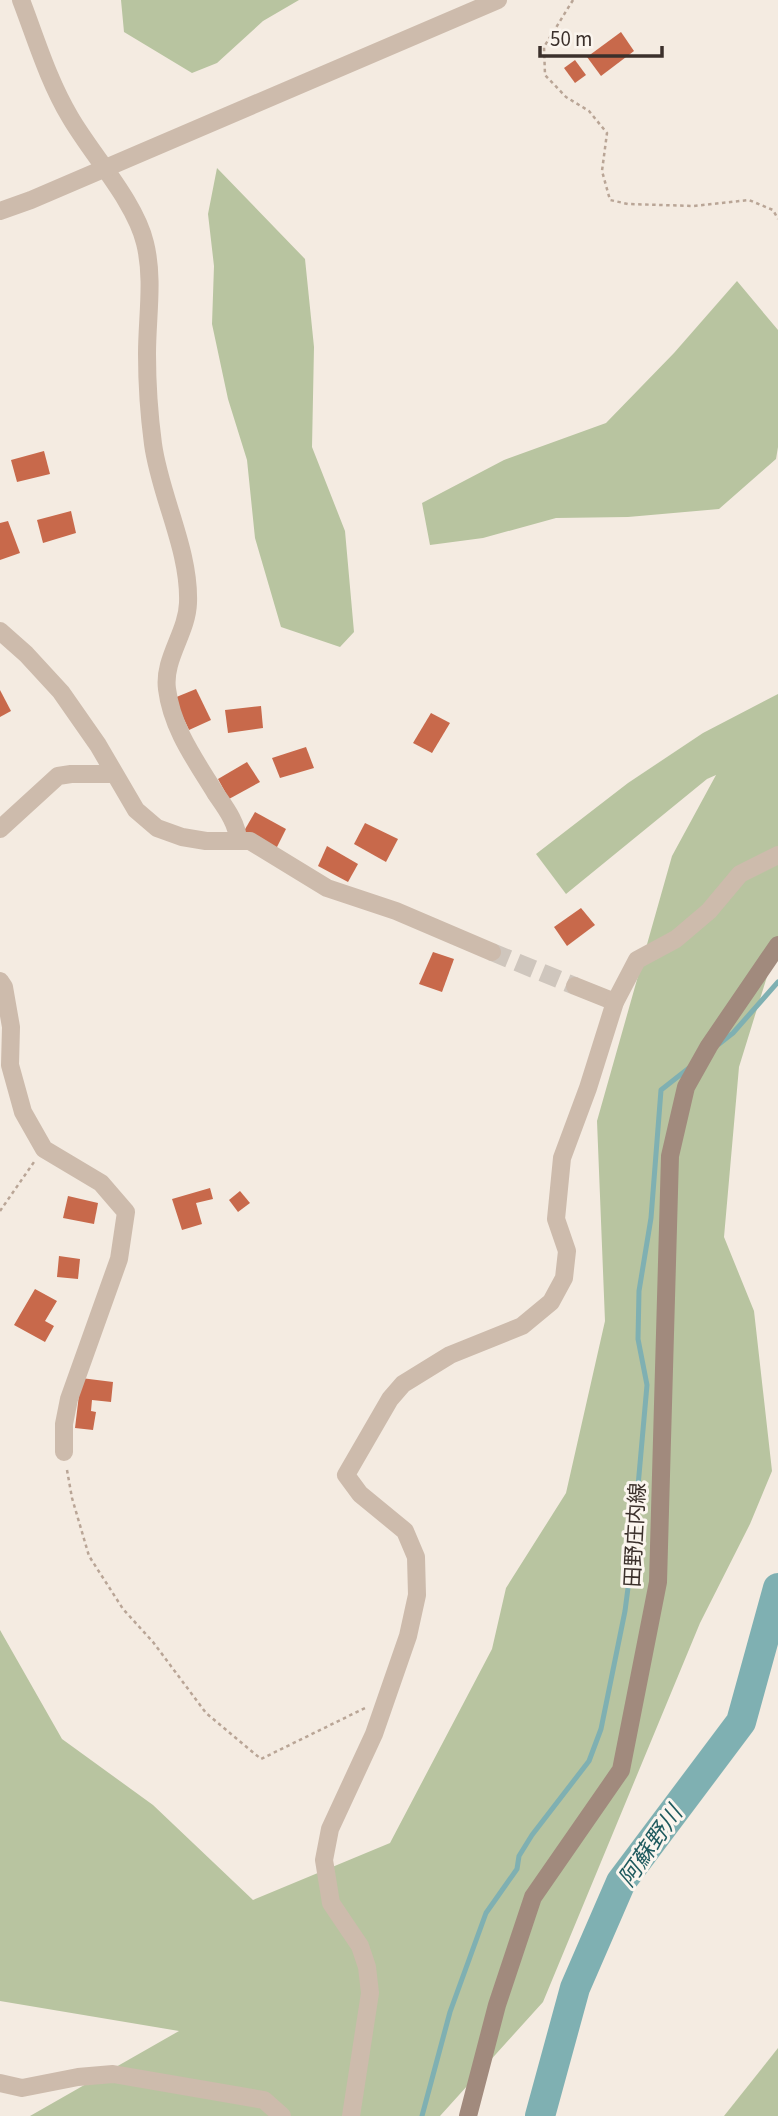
<svg xmlns="http://www.w3.org/2000/svg" width="778" height="2116" font-family="'Source Sans 3','Noto Sans JP',sans-serif">
  <style>
    .green { fill: #b8c4a0 }
    .lines { fill: none; stroke-linecap: round; stroke-linejoin: round }
    .stream { stroke: #7fb0b2; stroke-width: 5 }
    .river { stroke: #7fb0b2; stroke-width: 30 }
    .building { fill: #c8694b }
    .minor-tunnel { stroke: #cfc6bd; stroke-width: 18; stroke-dasharray: 18 9; stroke-linecap: butt }
    .path { stroke: #b9a596; stroke-width: 2.5; stroke-dasharray: 3.5 3.5; stroke-linecap: butt }
    .minor { stroke: #cdbbac; stroke-width: 18 }
    .tertiary { stroke: #cdbbac; stroke-width: 18 }
    .secondary { stroke: #a18a7d; stroke-width: 18 }
    .labels { text-anchor: middle; stroke-width: 6; stroke-linejoin: round; paint-order: stroke }
    .street-label { font-size: 21px; fill: #3b302b; stroke: #fbf5ee }
    .water-label { font-size: 23px; font-style: italic; fill: #1f5a5e; stroke: #fbf5ee }
  </style>
  <rect width="100%" height="100%" fill="#f4ebe1"/>
  <g class="green">
    <path d="M121 0H299L263 21 217 63 192 73 124 32Z"/>
    <path d="M217 168 305 259 314 347 312 447 345 531 354 632 340 647 281 627 255 538 247 460 228 399 212 324 214 266 208 214Z"/>
    <path d="M737 281 778 330V447L776 459 719 509 628 517 556 518 483 538 430 545 422 503 504 460 606 423 674 353Z"/>
    <path d="M778 694V941L739 1067 724 1237 754 1311 772 1471 750 1524 700 1623 543 2002 440 2116H30L179 2031 0 2001V1630L62 1739 153 1805 253 1900 390 1843 492 1649 506 1588 566 1493 605 1321 597 1121 672 856 716 775 707 779 566 894 536 854 628 783 703 733Z"/>
    <path d="M778 2048V2116H724Z"/>
  </g>
  <g class="lines">
    <g class="stream">
      <path d="M719 1044 733 1033 778 982"/>
      <path d="M422 2116 450 2012 486 1913 517 1869 519 1856 532 1835 589 1761 601 1729 625 1611 631 1565 647 1385 638 1339 639 1291 651 1218 661 1090 689 1068"/>
    </g>
    <path class="river" d="M540 2116 575 1988 621 1882 741 1722 778 1588"/>
  </g>
  <g class="building">
    <path d="M621 32 634 51 601 76 587 57Z"/>
    <path d="M575 60 586 75 575 83 564 68Z"/>
    <path d="M44 451 50 474 17 482 11 460Z"/>
    <path d="M71 511 76 533 43 543 37 520Z"/>
    <path d="M8 521 20 553 0 560V523Z"/>
    <path d="M196 689 211 720 189 730 174 698Z"/>
    <path d="M0 690 11 711 0 717Z"/>
    <path d="M261 706 263 728 228 733 225 710Z"/>
    <path d="M431 713 450 723 432 753 413 743Z"/>
    <path d="M306 747 314 768 280 778 272 758Z"/>
    <path d="M247 762 260 782 229 799 218 779Z"/>
    <path d="M255 812 286 829 275 851 244 831Z"/>
    <path d="M365 823 398 839 386 862 354 844Z"/>
    <path d="M327 846 358 864 348 882 318 866Z"/>
    <path d="M581 908 595 925 567 946 554 927Z"/>
    <path d="M433 952 454 959 442 992 419 984Z"/>
    <path d="M210 1188 213 1199 196 1203 202 1224 182 1230 172 1199Z"/>
    <path d="M240 1191 250 1203 238 1212 229 1200Z"/>
    <path d="M68 1196 98 1203 94 1224 63 1218Z"/>
    <path d="M59 1256 80 1259 78 1279 57 1277Z"/>
    <path d="M35 1289 57 1301 45 1321 54 1326 45 1342 14 1325Z"/>
    <path d="M81 1378 113 1382 111 1402 92 1400 91 1411 96 1412 93 1430 75 1428Z"/>
  </g>
  <g class="lines">
    <path class="minor-tunnel" d="M492 952 575 986"/>
    <g class="path">
      <path d="M573 0 544 47 545 75 566 97 589 111 607 133 602 171 610 200 628 204 694 206 749 200 773 210 778 219"/>
      <path d="M0 1211 34 1162"/>
      <path d="M67 1470 72 1498 89 1556 123 1609 153 1642 206 1713 261 1759 365 1708"/>
    </g>
    <g class="minor">
      <path d="M21 0C36 39 48 80 70 117 92 155 135 201 145 243 154 279 147 317 147 354 147 384 149 414 153 444 160 496 190 550 188 603 187 633 163 659 167 689 172 729 196 761 216 794 225 807 238 824 238 841"/>
      <path d="M0 631 26 654 61 692 98 745 136 810 157 828 182 837 206 841H250L327 888 396 911 492 952"/>
      <path d="M0 829 58 776 71 774H113"/>
      <path d="M0 981 4 987 11 1027 10 1065 23 1112 44 1149 101 1183 126 1212 119 1259 69 1399 64 1424V1452"/>
      <path d="M575 986 615 1002"/>
      <path d="M0 2083 22 2088 78 2077 113 2074 264 2100 282 2116"/>
      <path d="M351 2116 370 1993 367 1967 360 1946 331 1903 324 1860 330 1829 374 1734 408 1636 417 1595 416 1557 405 1531 360 1494 346 1475 390 1399 403 1384 450 1355 522 1326 551 1302 564 1278 567 1251 556 1219 562 1158 588 1088 615 1002 637 960 676 939 709 911 740 874 778 855"/>
    </g>
    <path class="tertiary" d="M0 211 31 200 498 0"/>
    <path class="secondary" d="M468 2116 497 2005 533 1897 621 1770 658 1582 670 1156 686 1087 709 1046 778 945"/>
  </g>
  <g class="labels">
    <g class="street-label">
      <text transform="translate(635 1535) rotate(-87)" y="7">田野庄内線</text>
    </g>
    <g class="water-label">
      <text transform="translate(650 1846) rotate(-55)" y="8">阿蘇野川</text>
    </g>
  </g>
  <path d="M540 46v10h122v-10" fill="none" stroke="#3b302b" stroke-width="3.5"/>
  <text x="550" y="46" font-size="21" fill="#3b302b" stroke="#fbf5ee" stroke-width="5" paint-order="stroke">50 m</text>
</svg>
